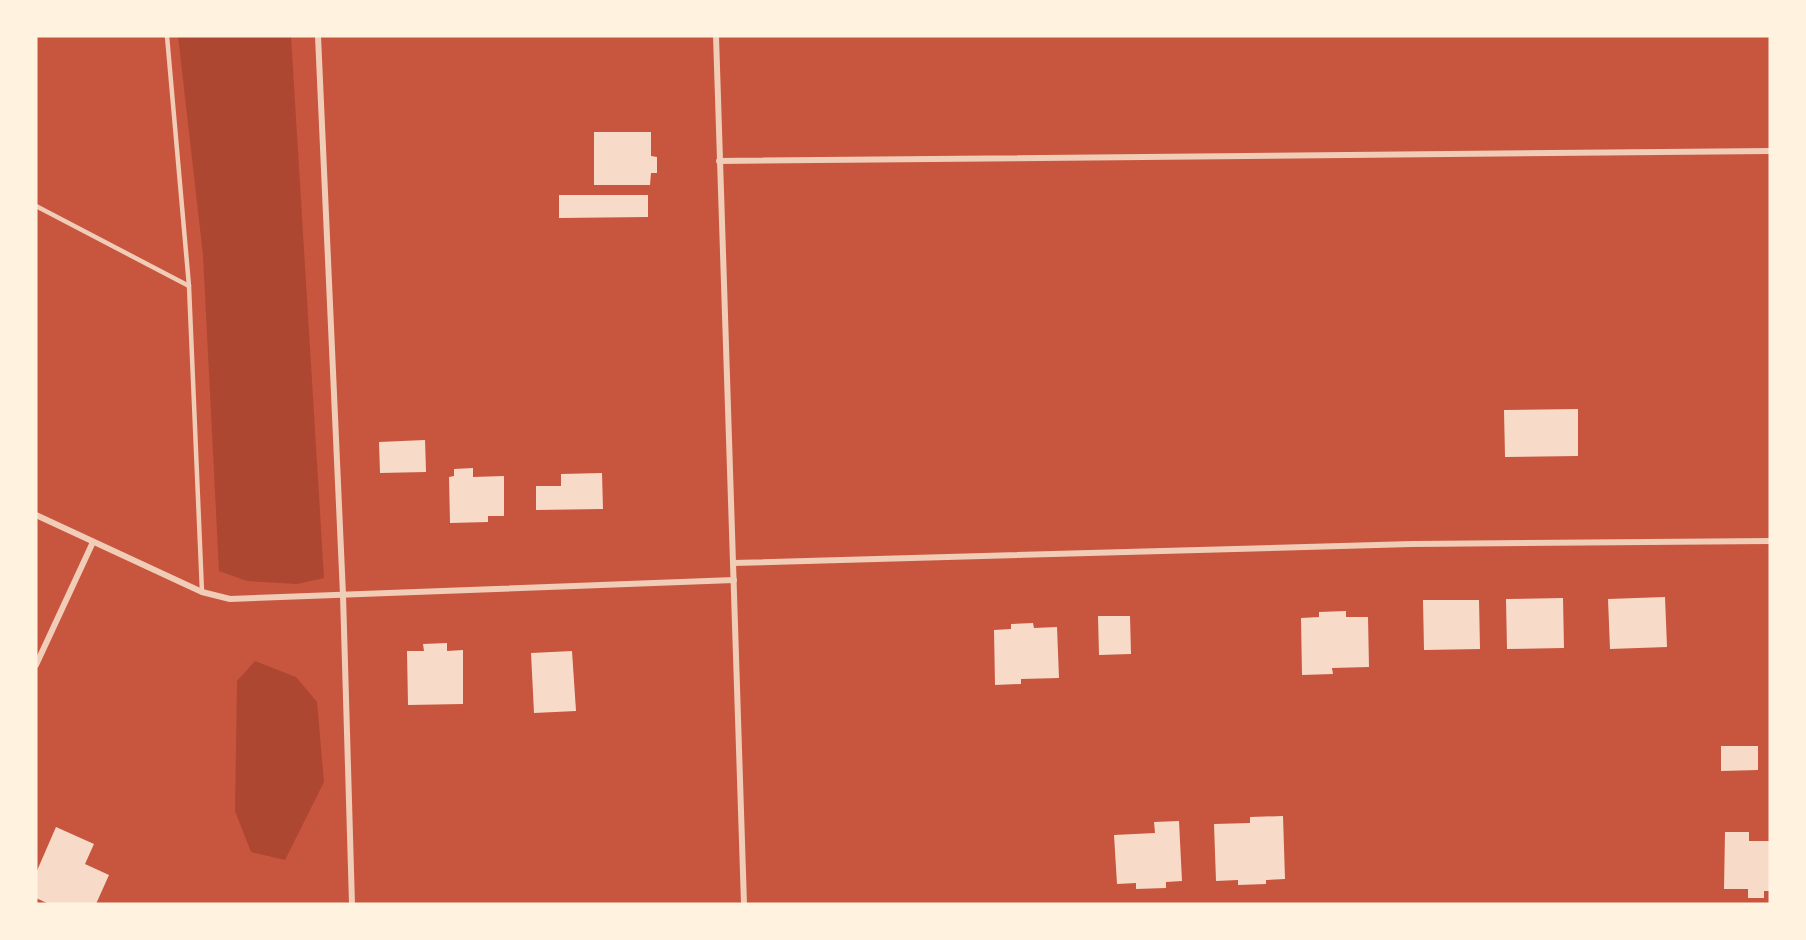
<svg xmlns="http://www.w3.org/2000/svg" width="1806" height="940" font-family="'PT Sans',sans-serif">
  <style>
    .green { fill: #ae4732 }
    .building { fill: #f7dbc8 }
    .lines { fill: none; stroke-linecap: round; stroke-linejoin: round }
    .service { stroke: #f1ccb7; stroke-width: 4.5 }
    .minor { stroke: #f1ccb7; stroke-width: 6 }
  </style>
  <rect width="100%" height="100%" fill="#c8553d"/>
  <g class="green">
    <path d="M178 36H291L324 578 297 584 247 581 219 571 203 255Z"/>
    <path d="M255 661 296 677 317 702 324 782 285 860 251 852 235 811 237 681Z"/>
  </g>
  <g class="building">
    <path d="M594 132H651V156L657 157V173H651L650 185H594Z"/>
    <path d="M559 195H648V217L559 218Z"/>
    <path d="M1578 409V456L1505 457 1504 410Z"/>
    <path d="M425 440 426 472 380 473 379 442Z"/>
    <path d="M473 468V477L504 476V516H488V522L450 523 449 477 454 476V469Z"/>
    <path d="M602 473 603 509 536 510V486H561V474Z"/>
    <path d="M1665 597 1667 647 1610 649 1608 599Z"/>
    <path d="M1563 598 1564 648 1507 649 1506 599Z"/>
    <path d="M1423 600H1479L1480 649 1424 650Z"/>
    <path d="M1346 611V617H1368L1369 667 1332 668 1333 674 1302 675 1301 618 1319 617V612Z"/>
    <path d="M1098 616H1130L1131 654 1099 655Z"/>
    <path d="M1033 623 1034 628 1057 627 1059 678 1021 679V684L995 685 994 630 1011 629V624Z"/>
    <path d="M447 643V651L463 650V704L408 705 407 651H424L423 644Z"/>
    <path d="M572 651 576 711 534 713 531 653Z"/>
    <path d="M1721 746H1758V770L1721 771Z"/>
    <path d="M1283 816 1285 879 1266 880V884L1238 885V880L1216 881 1214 824 1250 823V817Z"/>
    <path d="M1179 821 1182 881 1166 882V888L1136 889V883L1117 884 1114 835 1155 833 1154 822Z"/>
    <path d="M56 827 94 844 85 864 109 875 96 904H49L36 898V873Z"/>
    <path d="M1725 832H1749V841H1770V891H1764V898H1748V889H1724Z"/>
  </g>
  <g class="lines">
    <g class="service">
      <path d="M167 36 189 286 202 592"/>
      <path d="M36 206 189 286"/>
    </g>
    <g class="minor">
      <path d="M318 36 343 595 352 904"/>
      <path d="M716 36 744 904"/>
      <path d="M719 161 1770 151"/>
      <path d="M36 515 202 592 230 599 734 580"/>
      <path d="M733 563 1412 544 1770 541"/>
      <path d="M36 665 93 542"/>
    </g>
  </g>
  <rect width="1806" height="940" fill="none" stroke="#fff3e0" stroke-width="75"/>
</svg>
